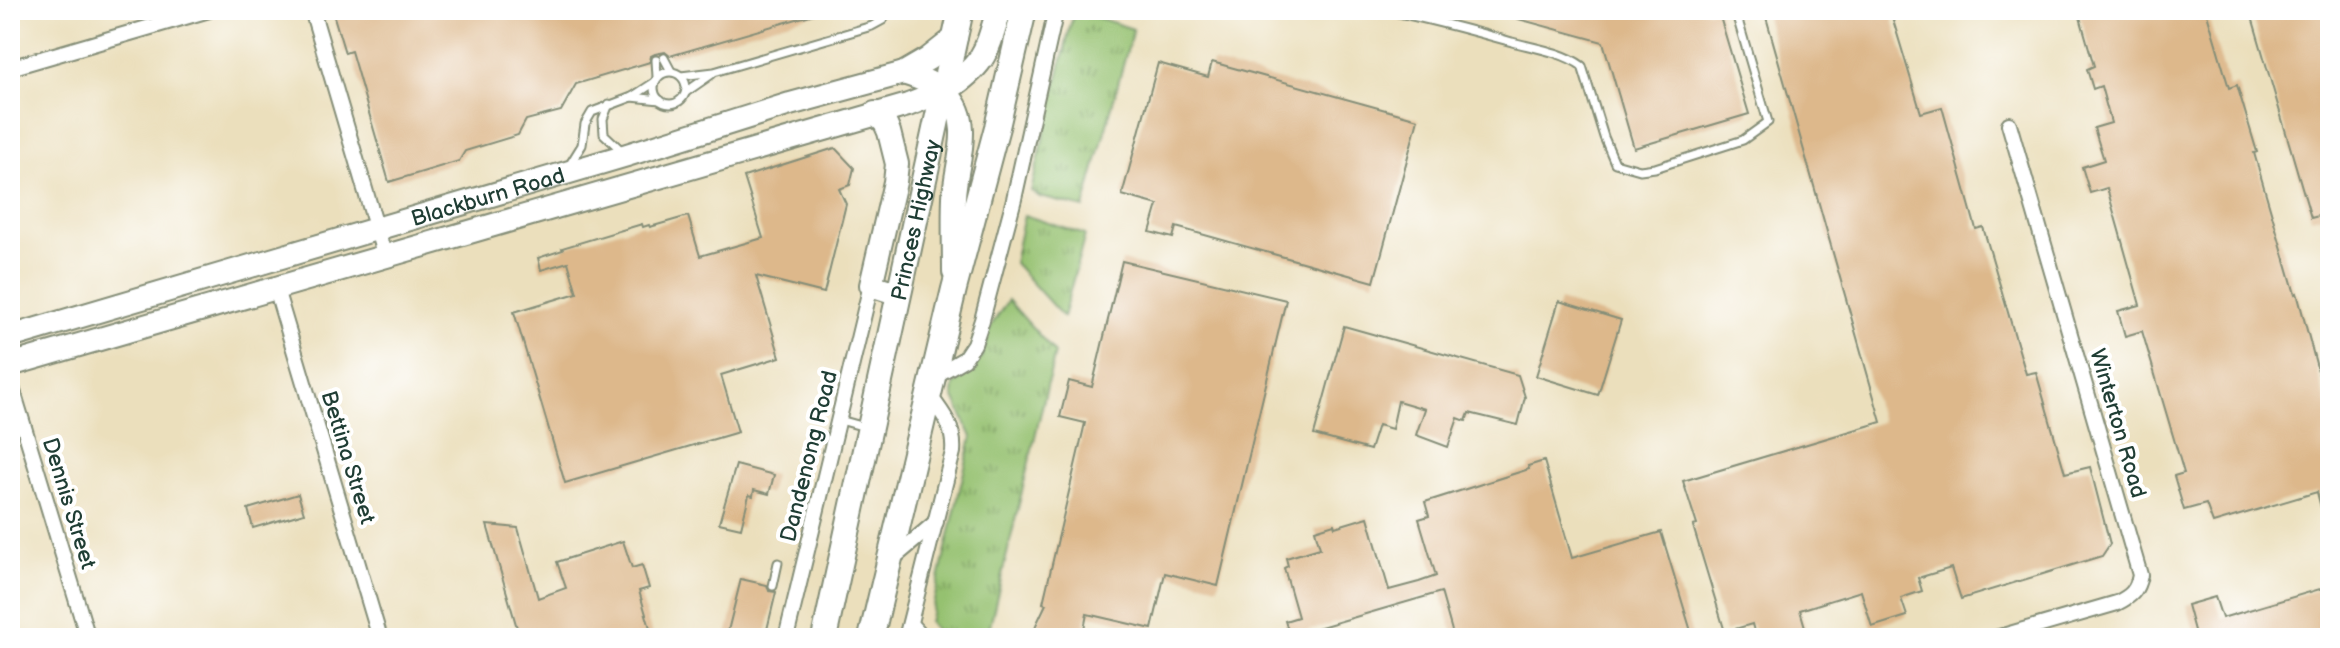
<svg xmlns="http://www.w3.org/2000/svg" width="2340" height="648" font-family="'Balsamiq Sans',sans-serif">
  <style>
    .park { fill: url(#park-tufts); stroke: #5a7f52; stroke-width: 2 }
    .building { fill: #ddb88b }
    .lines { fill: none; stroke-linecap: round; stroke-linejoin: round }
    .service-casing { stroke: #858e78; stroke-width: 11 }
    .minor-casing { stroke: #858e78; stroke-width: 18 }
    .primary-casing { stroke: #858e78; stroke-width: 26 }
    .trunk-casing { stroke: #858e78; stroke-width: 28 }
    .path { stroke: #858e78; stroke-width: 3; stroke-dasharray: 2 6; stroke-linecap: butt }
    .service { stroke: #fff; stroke-width: 7 }
    .minor { stroke: #fff; stroke-width: 14 }
    .primary { stroke: #fff; stroke-width: 22 }
    .trunk { stroke: #fff; stroke-width: 24 }
    .labels { text-anchor: middle; stroke-width: 8; stroke-linejoin: round; paint-order: stroke }
    .street-label { font-size: 22px; fill: #1f3d34; stroke: #fff }
  </style>
  <defs>
    <pattern id="park-tufts" width="24" height="20" patternUnits="userSpaceOnUse" patternTransform="scale(2)"><rect width="24" height="20" fill="#95c16f"/><path d="M3 7l-1-3M5 7V3M7 7l1-3M15 17l-1-3M17 17v-4M19 17l1-3" fill="none" stroke="#799e5c"/></pattern>
  </defs>
  <rect width="100%" height="100%" fill="#fff"/>
  <filter id="ink" filterUnits="userSpaceOnUse"><feTurbulence type="fractalNoise" baseFrequency=".0125" numOctaves="2"/><feDisplacementMap in="SourceGraphic" scale="16" xChannelSelector="R" yChannelSelector="G"/><feConvolveMatrix kernelMatrix="1 2 1 2 8 2 1 2 1" color-interpolation-filters="sRGB"/></filter>
  <filter id="wash" filterUnits="userSpaceOnUse"><feTurbulence type="fractalNoise" baseFrequency=".006" numOctaves="4" result="noise"/><feDisplacementMap in="SourceGraphic" scale="32" xChannelSelector="R" yChannelSelector="G"/><feGaussianBlur stdDeviation="1.8" result="paint"/><feColorMatrix in="noise" values="0 0 0 0 0 0 0 0 0 0 0 0 0 0 0 0 0 1.4 0 .05"/><feComposite in="paint" operator="in"/></filter>
  <g filter="url(#wash)">
    <rect width="100%" height="100%" fill="#ebdfbc"/>
    <g class="park">
      <path d="M1074 10 1133 29 1084 208 1040 197 1031 191Z"/>
      <path d="M1024 215 1085 235 1063 317 1014 263Z"/>
      <path d="M1008 300 1055 353 987 638H942L929 622 972 437 953 395 954 385 973 368 982 356 991 326Z"/>
    </g>
    <g id="blocks">
      <g class="building">
        <path d="M332 10H814V14L670 56 665 52 655 54 651 56 650 62 576 84 561 111 526 120 518 135 465 151 459 161 389 182 351 51 345 53Z"/>
        <path d="M1501 10H1718L1749 114 1634 148 1603 42 1500 14Z"/>
        <path d="M1764 10H1890L1921 113 1942 107 1976 229 1983 227 2026 374 2036 372 2065 473 2090 467 2110 544 2102 556 1961 599 1951 568 1918 578 1922 591 1901 598 1907 616 1872 627 1861 591 1800 610 1805 627 1790 631 1792 638H1756L1752 624 1725 632 1693 526 1697 525 1683 481 1881 422Z"/>
        <path d="M2078 10H2206L2229 88 2237 85 2257 152 2254 153 2295 294 2297 293 2330 416V524H2325L2317 492 2213 523 2206 504 2184 510 2174 476 2184 473 2142 331 2125 336 2118 311 2140 305 2107 188 2090 193 2082 167 2104 160 2094 128 2111 123 2101 86 2093 89 2087 69 2094 66Z"/>
        <path d="M2250 10H2330V213L2311 218Z"/>
        <path d="M1212 62 1418 119 1374 282 1176 227 1173 238 1150 232 1158 205 1122 195 1158 63 1208 77Z"/>
        <path d="M835 148 854 168 850 185 839 189 846 204 824 293 756 276 780 357 721 375 738 432 565 483 514 312 577 293 568 262 541 270 538 258 563 250 562 248 642 224 643 227 649 225 650 227 688 216 700 256 763 238 744 177Z"/>
        <path d="M1122 261 1286 300 1218 586 1165 573 1152 629 1087 614 1083 634 1074 638H1034L1036 625 1046 604 1043 603 1085 423 1060 417 1069 381 1092 387Z"/>
        <path d="M1559 301 1621 320 1598 395 1536 376Z"/>
        <path d="M1344 326 1518 375 1525 397 1518 425 1469 413 1466 421 1458 418 1448 447 1416 435 1425 409 1398 401 1392 429 1378 425 1370 450 1314 435Z"/>
        <path d="M1544 461 1572 558 1661 532 1693 638H1454L1441 592 1290 636 1285 621 1298 617 1284 568 1288 566 1286 558 1320 548 1315 530 1334 524 1335 527 1368 517 1389 590 1419 582 1436 576 1419 519 1429 516 1425 502 1529 469 1528 466Z"/>
        <path d="M736 465 774 475 769 494 754 490 753 496 749 495 741 528 719 523Z"/>
        <path d="M298 494 304 513 253 528 248 509Z"/>
        <path d="M487 525 518 528 538 598 566 588 557 562 623 541 632 568 642 565 649 588 639 591 653 638H520Z"/>
        <path d="M741 579 767 585 769 591 776 592 765 638H741L727 635Z"/>
        <path d="M2330 586V638H2196L2187 605 2215 597 2222 618Z"/>
      </g>
    </g>
  </g>
  <g filter="url(#ink)">
    <use href="#blocks" fill-opacity="0" stroke="#858e78" stroke-width="2"/>
    <g class="lines">
      <g class="service-casing">
        <g id="service">
          <path d="M1385 10C1428 19 1470 30 1512 42 1535 48 1563 52 1582 66L1604 137 1615 163 1640 170 1655 168 1743 140 1768 122 1735 10"/>
          <path d="M664 58 671 71"/>
          <path d="M656 60 657 77"/>
          <circle cx="670" cy="88" r="16"/>
          <path d="M681 76 714 72 872 26 883 20 888 10"/>
          <path d="M686 92 712 74"/>
          <path d="M632 97 660 100"/>
          <path d="M609 104 603 119 604 134 623 152"/>
          <path d="M569 166 582 145 585 124 592 112 632 97 655 82"/>
          <path d="M840 420 865 427"/>
          <path d="M773 586 778 563"/>
          <path d="M912 621 928 638"/>
        </g>
      </g>
      <g class="minor-casing">
        <g id="minor">
          <path d="M312 10 385 257"/>
          <path d="M10 68 209 10"/>
          <path d="M276 289 380 638"/>
          <path d="M933 377 964 359 974 344 982 320 1014 199 1056 10"/>
          <path d="M10 381 88 638"/>
          <path d="M891 560 936 522"/>
          <path d="M786 638 871 285"/>
          <path d="M906 638 953 452C955 428 943 413 929 395"/>
          <path d="M1996 638 2117 603C2131 596 2137 591 2140 575L2009 124"/>
        </g>
      </g>
      <g class="primary-casing">
        <g id="primary">
          <path d="M904 73C917 78 938 84 948 95 975 124 955 164 954 197 953 222 954 247 954 272"/>
          <path d="M875 113 885 123 889 132 897 164 895 182 871 285 899 294"/>
          <path id="s1" d="M10 337 627 155 790 104 904 73 928 59 956 37"/>
          <path d="M10 365 908 105 944 91"/>
        </g>
      </g>
      <g class="trunk-casing">
        <g id="trunk">
          <path d="M944 91C984 65 986 54 999 10"/>
          <path id="s2" d="M824 638 961 10"/>
          <path d="M871 638 954 289 997 127 1024 10"/>
        </g>
      </g>
      <path class="path" d="M460 10 461 13 472 10"/>
      <use href="#service" class="service"/>
      <use href="#minor" class="minor"/>
      <use href="#primary" class="primary"/>
      <use href="#trunk" class="trunk"/>
    </g>
  </g>
  <g class="labels">
    <g class="street-label">
      <text dy="8" stroke="none"><textPath href="#s1" startOffset="498">Blackburn Road</textPath></text>
      <text dy="8" stroke="none"><textPath href="#s2" startOffset="428">Princes Highway</textPath></text>
      <text transform="translate(2119 423) rotate(74)" y="8">Winterton Road</text>
      <text transform="translate(808 456) rotate(-76)" y="8">Dandenong Road</text>
      <text transform="translate(349 457) rotate(73)" y="8">Bettina Street</text>
      <text transform="translate(70 503) rotate(73)" y="8">Dennis Street</text>
    </g>
  </g>
  <rect width="2340" height="648" fill="none" stroke="#fff" stroke-width="40"/>
</svg>
